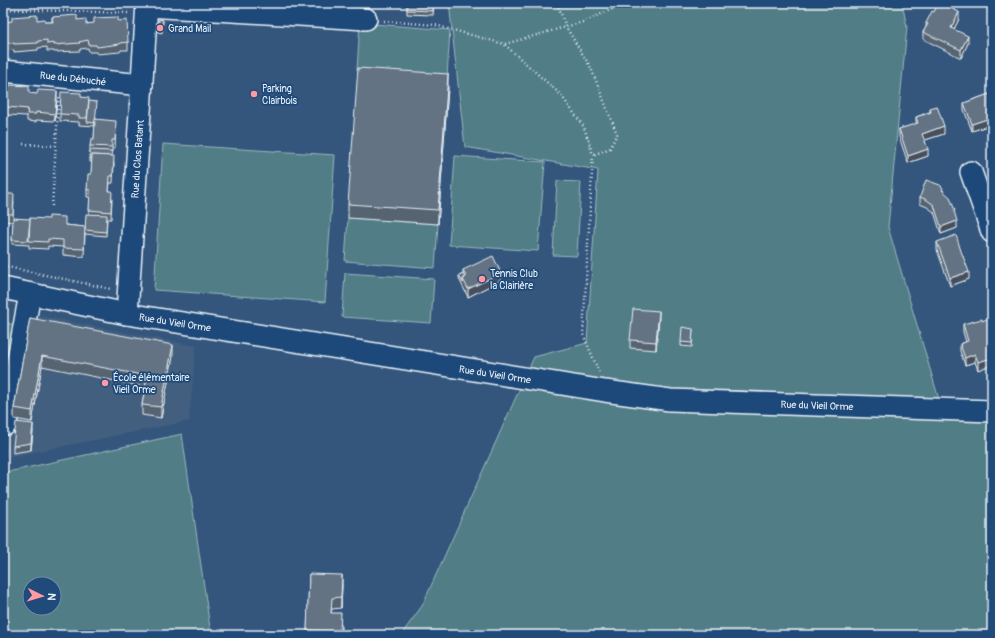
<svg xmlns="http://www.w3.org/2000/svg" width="995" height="638" font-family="Pangolin,sans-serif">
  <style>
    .built { fill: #425f7f }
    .green { fill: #517d86; stroke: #9cb7bf; fill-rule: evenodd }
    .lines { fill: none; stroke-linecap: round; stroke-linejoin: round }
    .minor-casing { stroke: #e8f1f8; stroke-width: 24 }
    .path { stroke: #e8f1f8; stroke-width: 2.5; stroke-dasharray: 1 3; stroke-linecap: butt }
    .minor { stroke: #1f4a7a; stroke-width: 21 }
    .wall { fill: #566371; stroke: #e8f1f8 }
    .shaded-wall { fill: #46505c; stroke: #e8f1f8 }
    .building { fill: #647383; stroke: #e8f1f8 }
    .poi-dot { fill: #ff9aa2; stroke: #1f4a7a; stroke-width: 1.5 }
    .labels { text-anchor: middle; stroke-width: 3.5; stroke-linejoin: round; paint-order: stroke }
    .poi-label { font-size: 10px; fill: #e8f1f8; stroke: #1f4a7a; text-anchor: start }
    .street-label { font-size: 10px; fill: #e8f1f8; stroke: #1f4a7a }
  </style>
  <rect width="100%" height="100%" fill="#34567d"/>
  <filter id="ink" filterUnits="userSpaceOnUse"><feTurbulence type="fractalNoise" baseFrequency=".025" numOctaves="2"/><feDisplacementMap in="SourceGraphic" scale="8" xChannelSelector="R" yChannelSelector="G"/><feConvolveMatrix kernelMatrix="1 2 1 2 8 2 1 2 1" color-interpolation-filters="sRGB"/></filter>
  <g filter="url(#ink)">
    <g class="built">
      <path d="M398 3H435V17L406 15V4Z"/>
      <path d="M30 314 196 346 189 421 4 458Z"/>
    </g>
    <g class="green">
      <path d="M449 3H902L907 27 888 227 943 413 992 414V635H401L422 606 534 357 587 343 598 170 465 147Z"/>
      <path d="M360 23 450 30 447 77 357 70Z"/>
      <path d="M163 144 335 155 325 302 154 290Z"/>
      <path d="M455 156 545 162 538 251 449 245Z"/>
      <path d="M557 181 581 182 577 256 553 255Z"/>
      <path d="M348 218 438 224 435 268 345 261Z"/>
      <path d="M345 273 434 279 431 323 342 317Z"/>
      <path d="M3 321 13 325 3 379Z"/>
      <path d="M182 434 211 635H3V473ZM30 584H54V608H30Z"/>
    </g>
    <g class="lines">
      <g class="minor-casing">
        <g id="minor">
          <path d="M147 6 366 19"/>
          <path d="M3 71 142 85"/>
          <path d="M971 172 992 232"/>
          <path d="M3 288 127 314 605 391 670 400 992 411"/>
          <path d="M127 314 147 3"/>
          <path d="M6 424 30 294"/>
        </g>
      </g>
      <g class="path">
        <path d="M557 3 566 27 591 68 617 134 610 148 593 155"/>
        <path d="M3 9 128 13"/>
        <path d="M384 21 435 25 504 44 561 95 584 127 593 155 583 334 599 372"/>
        <path d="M505 44 583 22 626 3"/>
        <path d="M23 144 55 146"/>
        <path d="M52 206 59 96"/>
        <path d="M3 266 111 289"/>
      </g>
      <use href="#minor" class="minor"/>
    </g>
    <g class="wall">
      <path d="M407 3H434L433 15 407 14Z"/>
      <path d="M52 17 77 20 86 24 118 21 128 42V50H121L120 52 97 54 96 52H89L88 48 80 49V51L54 52V51H47V47L38 48V50L14 52V50L5 51V49H3V18L4 22 37 20 45 22H52Z"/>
      <path d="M959 19 954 29 968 43 961 58 923 39V32L926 27V23Z"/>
      <path d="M163 20 162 33 158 32V29Z"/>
      <path d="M3 87 57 99 55 121 36 120V122L27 121V116L7 115V117H3Z"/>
      <path d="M448 88 438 224 348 218V204Z"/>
      <path d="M992 93 990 127V125L972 131 964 110V103Z"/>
      <path d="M81 97 89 101 96 119 116 128 115 148H112V156L114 164 113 183H110L109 191 112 199 111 219H107L106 236 85 234 84 257 63 255V247L48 246V249L29 248V245L12 244 13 222 3 221V162L6 169 5 186 7 194 14 201 13 218 65 225 85 227 89 214 90 197H87V190L91 174 92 162H90V146L94 139 95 126 79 125V122L60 121V114Z"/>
      <path d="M930 108 944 134 925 140 928 156 908 163 899 137V129L916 124V117L930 112Z"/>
      <path d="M3 138 6 145 5 158H3Z"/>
      <path d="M943 190 955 216 957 228 941 234 934 212 927 207 920 204V197Z"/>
      <path d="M937 242 969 279 950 286 937 250Z"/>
      <path d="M463 270 501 280 468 297 459 279V276L463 274Z"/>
      <path d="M30 318 173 356 161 418 142 415V405L145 387 42 366 32 422 14 419V408Z"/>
      <path d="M659 319 656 350 630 348V340Z"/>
      <path d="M963 324 991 346 992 356 978 370 975 362 965 365 960 351V344L966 342 963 332Z"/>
      <path d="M693 329 692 347 681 346V342Z"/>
      <path d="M33 431 31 450 13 453V446Z"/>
      <path d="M309 574 342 585 341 608 332 609 331 613 341 624V635H307Z"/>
    </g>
    <g class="shaded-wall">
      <path d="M959 12V19L951 35V28Z"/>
      <path d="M968 36V43L961 58V50Z"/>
      <path d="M448 74V88L438 224V210Z"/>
      <path d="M57 91V99L55 121V114Z"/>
      <path d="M990 118V125L972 131V124Z"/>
      <path d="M992 118V126L990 127V119Z"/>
      <path d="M944 126V134L922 141V134Z"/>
      <path d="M928 149V156L908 163V156Z"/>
      <path d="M957 221V228L941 234V227Z"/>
      <path d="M969 272V279L950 286V278Z"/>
      <path d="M501 273V280L468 297V289Z"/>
      <path d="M659 311V319L656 350V342Z"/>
      <path d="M992 338V346L989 347V339Z"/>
      <path d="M173 345V356L161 418V407Z"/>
      <path d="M989 349H992V356L989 357Z"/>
      <path d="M975 354V362L965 365V358Z"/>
      <path d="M42 356V366L32 422V411Z"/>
      <path d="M992 358V365L978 370V362Z"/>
      <path d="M33 424V431L31 450V443Z"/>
      <path d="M342 575V585L341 608V597Z"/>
    </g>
    <g class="building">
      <path d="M407 3H433V11L407 10Z"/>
      <path d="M938 3H940L959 12 951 28 968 36 961 50 923 32 928 24 926 23 932 11 934 12Z"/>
      <path d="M37 15V20L45 19V22H53L52 17 77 15V20L86 19V24L94 23V18L118 17V21L127 20 128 42 121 43 120 44 97 47 96 45H89L88 40 79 42 80 43 54 45V43L47 44V40L38 41V43L14 44V43H5V41H3V18L4 22 12 21V17Z"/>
      <path d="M159 19 163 20 162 29H158Z"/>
      <path d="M358 68 448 74 438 210 348 204Z"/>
      <path d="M9 85 29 86V93L37 94 38 90 57 91 55 114 36 112V114H27L28 109 7 107V110H3V87L9 88Z"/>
      <path d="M61 92 81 93V97L89 98 87 118H79V115L60 114Z"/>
      <path d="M992 93V118L990 119V118L972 124 964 103Z"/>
      <path d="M89 101 97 102 95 123 87 122Z"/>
      <path d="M937 106 944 126 922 134 928 149 908 156 899 129 918 123 916 117 931 112 930 108Z"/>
      <path d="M930 112 923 115V114Z"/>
      <path d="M95 119 116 121 115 140H112V147L90 146 91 139H94Z"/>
      <path d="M3 138H6L5 151H3Z"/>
      <path d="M90 150 112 151 111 156 92 155V159L90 158Z"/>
      <path d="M92 155 114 156 113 176H110L109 191H112L111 212 89 210 90 190H87L88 174H91Z"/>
      <path d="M3 162H6L5 186H7L6 194H14L13 214H3Z"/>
      <path d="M926 180 940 185 943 188 942 190 950 197 955 211H954L957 221 941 227 934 205 927 200 920 197Z"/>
      <path d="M86 214 107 215 106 232 85 230Z"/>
      <path d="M49 216 65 217V225L85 227 84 249 63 248V240L48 239V242L29 241 30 218 49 219Z"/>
      <path d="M13 218 30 219 28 241 12 240Z"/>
      <path d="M956 235 961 251 969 272 950 278 937 242Z"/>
      <path d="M493 256 501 273 468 289 463 279 466 277 463 270Z"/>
      <path d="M463 274 465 278 463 279V283L459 276Z"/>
      <path d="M633 309 659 311 656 342 630 340Z"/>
      <path d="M992 317V338L989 339 992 349H989L992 358 978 362 975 354 965 358 960 344 968 341 963 324 982 319V321Z"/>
      <path d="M30 318 173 345 161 407 142 405 147 376 42 356 32 411 14 408Z"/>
      <path d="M682 327 693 329 692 343 681 342Z"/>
      <path d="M16 422 33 424 31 443 13 446Z"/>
      <path d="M309 574 342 575 341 597 332 598 331 613H341L340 631 307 630Z"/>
    </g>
  </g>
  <g class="poi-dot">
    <circle cx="160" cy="28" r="4"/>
    <circle cx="254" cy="94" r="4"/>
    <circle cx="482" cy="279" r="4"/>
    <circle cx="105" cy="383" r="4"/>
  </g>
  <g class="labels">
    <g class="poi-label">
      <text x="168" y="32">Grand Mail</text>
      <text x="262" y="92">Parking<tspan x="262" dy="12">Clairbois</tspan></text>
      <text x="490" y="277">Tennis Club<tspan x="490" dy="12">la Clairière</tspan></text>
      <text x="113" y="381">École élémentaire<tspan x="113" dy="12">Vieil Orme</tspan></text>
    </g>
    <g class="street-label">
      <text transform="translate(73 78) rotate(6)" y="4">Rue du Débuché</text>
      <text transform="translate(137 159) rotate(-86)" y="4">Rue du Clos Batant</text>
      <text transform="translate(175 322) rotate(9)" y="4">Rue du Vieil Orme</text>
      <text transform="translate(495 374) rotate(9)" y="4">Rue du Vieil Orme</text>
      <text transform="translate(817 405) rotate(2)" y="4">Rue du Vieil Orme</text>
    </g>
  </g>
  <rect width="995" height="638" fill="none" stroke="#1f4a7a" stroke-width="16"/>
  <rect x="8" y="8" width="979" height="622" fill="none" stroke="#e8f1f8" stroke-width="1.5" filter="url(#ink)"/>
  <g transform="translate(42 596) rotate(95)"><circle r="19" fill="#1f4a7a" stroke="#6f8dac"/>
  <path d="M0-3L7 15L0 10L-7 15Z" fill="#ff9aa2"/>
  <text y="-6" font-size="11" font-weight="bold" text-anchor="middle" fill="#e8f1f8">N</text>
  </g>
</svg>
